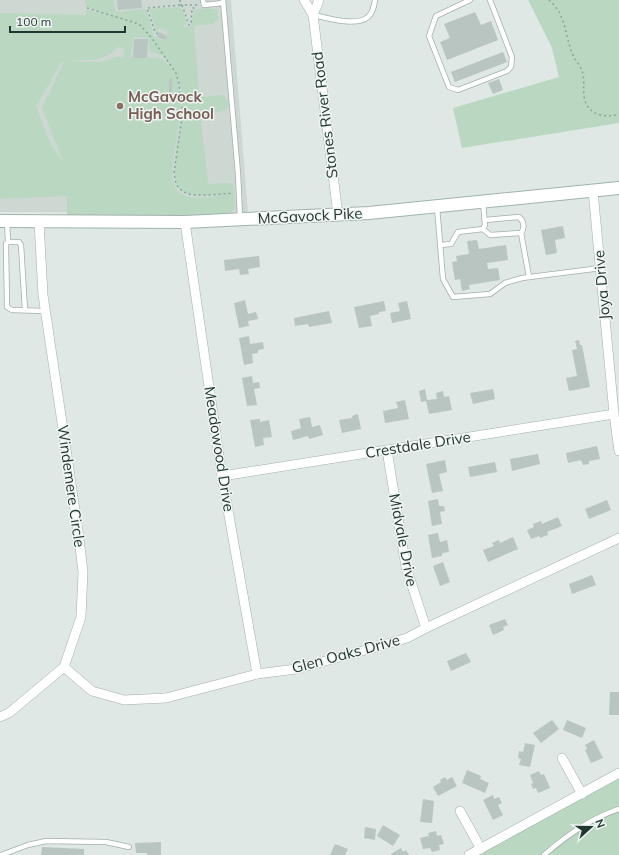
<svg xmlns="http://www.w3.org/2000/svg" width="619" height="855" font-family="Mulish,sans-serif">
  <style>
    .built { fill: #cdd8d3 }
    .green { fill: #bad7c2; fill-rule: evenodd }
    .building { fill: #b8c5c0 }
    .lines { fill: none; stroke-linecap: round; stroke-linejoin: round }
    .service-casing { stroke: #a3afab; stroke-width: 6 }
    .minor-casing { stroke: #a3afab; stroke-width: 10 }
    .secondary-casing { stroke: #a0b3ac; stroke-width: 14 }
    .path { stroke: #83a89d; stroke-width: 1.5; stroke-dasharray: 2 3; stroke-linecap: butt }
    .service { stroke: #fff; stroke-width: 4.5 }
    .minor { stroke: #fff; stroke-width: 9 }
    .secondary { stroke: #fff; stroke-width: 12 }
    .education-dot { fill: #8d6e63; stroke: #eff5f2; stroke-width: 1.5 }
    .labels { text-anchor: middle; stroke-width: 3; stroke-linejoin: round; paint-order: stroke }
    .education-label { font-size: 15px; font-weight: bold; fill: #785e54; stroke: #eff5f2; text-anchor: start }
    .street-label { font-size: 15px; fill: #223631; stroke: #eff5f2 }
  </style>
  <rect width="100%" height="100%" fill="#dfe8e4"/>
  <path class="built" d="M0 0H231L248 213 0 212Z"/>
  <g class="green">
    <path d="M85 0H113L116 12 146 9 154 36 164 41 168 32 159 28 157 33 156 32 149 9 180 7 183 10 187 24 184 25V27L191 26 193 11 199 97 222 95C229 99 233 108 222 111 216 114 207 112 200 114L208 182 209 184 228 183 233 185C235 211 240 214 212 215H67V196L0 199V13L86 15V10L109 15 86 7ZM133 37 148 38 150 51 163 56 172 68 161 58 128 57 131 56ZM118 47 124 48V57H116L101 62 66 61C89 58 99 65 118 47ZM62 61 64 62 42 108 63 162 51 145 36 106ZM178 81C183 91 183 107 182 117 180 134 166 181 182 191 193 199 209 194 221 195 209 197 193 200 181 194 163 185 180 131 180 115 181 103 179 92 178 81Z"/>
    <path d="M528 0H619V123L462 148 453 108 559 77 552 48Z"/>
    <path d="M206 8 218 10V20L212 24 194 26V10Z"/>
    <path d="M619 773V855H469Z"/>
  </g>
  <g class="building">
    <path d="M117 0H141L142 8 118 10Z"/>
    <path d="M475 12 481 25 491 21 498 40 447 60 440 42 450 38 444 24Z"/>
    <path d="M159 32 167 36 165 40 157 37Z"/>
    <path d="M134 39H148L147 58H133Z"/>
    <path d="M503 52 507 62 455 82 451 72Z"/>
    <rect x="169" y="79" width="3" height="15"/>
    <path d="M499 79 503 90 493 94 488 83Z"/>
    <path d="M563 226 565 238 555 240 557 253 546 255 541 230Z"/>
    <path d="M477 240 479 249 506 245 508 260 487 263 488 269 498 268 500 280 469 285 470 289 462 291 460 279 455 280 452 262 457 261 456 256 469 254 467 241Z"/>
    <path d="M259 256 260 267 248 269 249 274 240 275 239 269 225 271 224 260Z"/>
    <path d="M245 300 248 314 256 312 258 319 248 321 249 326 239 328 234 303Z"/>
    <path d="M384 301 386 311 379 312V314L370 316 372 326 359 328 354 307Z"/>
    <path d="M407 301 411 319 392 323 390 313 400 311 398 303Z"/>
    <path d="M329 311 332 323 309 327 308 324 295 326 294 318Z"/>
    <path d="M249 336 250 344 263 342 264 349 258 350V353L252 354 253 363 244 365 239 338Z"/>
    <path d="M579 340 580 345H582L590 387 569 391 566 378 577 376 572 350 577 349 575 341Z"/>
    <path d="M252 376 253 383 259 382 260 388 254 389 257 405 247 406 242 378Z"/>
    <path d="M425 389 427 400 437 399 436 393 443 391 444 397 449 396 452 410 429 414 426 401 421 402 419 391Z"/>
    <path d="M493 389 495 399 473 404 470 393Z"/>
    <path d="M405 400 409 419 385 423 383 411 398 408 396 402Z"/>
    <path d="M358 414 361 429 342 433 339 420 352 418V416Z"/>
    <path d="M310 417 312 427 320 425 323 435 309 439 308 436 293 440 291 431 301 428 299 419Z"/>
    <path d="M260 419V422L269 420 272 437 263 438 264 445 255 447 250 420Z"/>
    <path d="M597 446 600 459 589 461V464L583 465 581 460 568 463 566 453Z"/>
    <path d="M538 454 540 464 512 471 510 459Z"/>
    <path d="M445 460 447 472 439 474 443 491 432 493 426 464Z"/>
    <path d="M495 462 497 472 470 477 468 467Z"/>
    <path d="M438 499 439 506H444L445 511 440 512 442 524 432 526 428 501Z"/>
    <path d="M607 500 611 510 589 519 585 509Z"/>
    <path d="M558 517 562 526 547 532 548 535 540 538 539 536 531 539 527 530 534 527 533 524 541 521 542 524Z"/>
    <path d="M438 533 440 542 447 540 449 552 442 553V556L432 558 428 535Z"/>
    <path d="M513 537 518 549 488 562 483 550 494 546 492 543 499 540 500 543Z"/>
    <path d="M443 562 450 582 440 586 433 566Z"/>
    <path d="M592 575 596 585 572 594 569 584Z"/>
    <path d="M505 619 508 625 503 627 504 630 493 635 489 625Z"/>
    <path d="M466 653 471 662 451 671 447 661Z"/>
    <path d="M610 692H619V715H609Z"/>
    <path d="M552 720 559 729 541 743 533 733Z"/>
    <path d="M567 720 586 728 582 738 563 730Z"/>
    <path d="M594 740 603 758 591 763 585 750 587 749 585 745Z"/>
    <path d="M525 743 535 745 530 767 519 765 521 759 518 758 519 751 523 752Z"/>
    <path d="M467 770 481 776 480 779 489 783 485 793 462 783Z"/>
    <path d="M539 771 541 775 544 774 550 788 538 793 536 788 533 789 531 784 533 783 530 775Z"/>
    <path d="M445 777 447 780 452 777 457 786 438 796 433 787 441 782 440 780Z"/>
    <path d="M493 795 494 799 499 797 502 803 498 805 503 815 493 820 483 800Z"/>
    <path d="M423 799 434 801 432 823 420 822Z"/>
    <path d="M383 825 400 835 393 846 377 836Z"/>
    <path d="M365 827 376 829 375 840 364 838Z"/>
    <path d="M436 831 437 836 441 835 444 844 439 845 440 850 432 852 430 848 423 849 420 838 429 836 428 833Z"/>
    <path d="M161 842V855H147V853H136L135 843Z"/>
    <path d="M335 844 348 849 345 855H330Z"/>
    <path d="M42 847 84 849V855H41Z"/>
    <path d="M401 848 403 852 406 850 409 855H391V854Z"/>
  </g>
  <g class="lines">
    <g class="service-casing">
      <g id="service">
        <path d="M203 0 204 5 223 3"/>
        <path d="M223 0 238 174 240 218"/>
        <path d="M470 0 436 16 429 36 449 87 458 90 507 71 511 67 512 57 490 0"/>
        <path d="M313 15C327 18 356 27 368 17 373 13 374 6 375 0"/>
        <path d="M437 207 443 279 453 297 490 294 505 283 522 278 601 268"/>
        <path d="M7 221 8 242"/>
        <path d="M483 229 490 235 521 233C525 228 524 221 519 217L485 220"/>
        <path d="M521 233 529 277"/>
        <path d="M440 245 451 244 458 232 483 229 485 225 483 202"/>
        <path d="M25 310 21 245 19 242H8L6 244 7 307 12 310 45 311"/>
        <path d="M1 855 28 845 46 841 106 842 129 847"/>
        <path d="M544 855C566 836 591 818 619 809"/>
      </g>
    </g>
    <g class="minor-casing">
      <g id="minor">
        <path d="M304 0 313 15"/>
        <path d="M319 0 313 15 338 215"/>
        <path d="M593 191 614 414 619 451"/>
        <path d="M185 222 222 476 257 674"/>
        <path d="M387 450 406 567 426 628"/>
        <path d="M222 476 614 414"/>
        <path d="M64 667 92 691 124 700 166 698 257 674 296 669 362 651 407 638 426 628 619 538"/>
        <path d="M0 717 9 713 64 667 81 617 83 572 78 530 43 295 39 222"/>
        <path d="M562 758 582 794"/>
        <path d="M460 811 481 849"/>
        <path d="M469 855 619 773"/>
      </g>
    </g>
    <g class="secondary-casing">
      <path id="secondary" d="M0 221 185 222 369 213 619 188"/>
    </g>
    <g class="path">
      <path d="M180 0V5H199"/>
      <path d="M549 0C553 4 558 9 560 14 566 26 567 40 572 53 574 59 580 65 582 71 585 79 583 87 584 96 586 114 604 119 619 114"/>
      <path d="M182 5 189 25 191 24 192 8H195"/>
      <path d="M87 8 139 24 151 37 176 73 179 84 182 107V117L174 173 176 184 178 187 182 191 191 195H210L233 193"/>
      <path d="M158 34 155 32 147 8 180 5"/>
    </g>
    <use href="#service" class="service"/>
    <use href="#minor" class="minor"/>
    <use href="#secondary" class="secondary"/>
  </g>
  <circle class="education-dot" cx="120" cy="106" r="4"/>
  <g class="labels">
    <g class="education-label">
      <text x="128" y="102">McGavock<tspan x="128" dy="17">High School</tspan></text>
    </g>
    <g class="street-label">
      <text transform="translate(325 115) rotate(-97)" y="5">Stones River Road</text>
      <text transform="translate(310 216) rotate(-3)" y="5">McGavock Pike</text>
      <text transform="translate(602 285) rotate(-95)" y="5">Joya Drive</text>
      <text transform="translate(418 445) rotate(-9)" y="5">Crestdale Drive</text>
      <text transform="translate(219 449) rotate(81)" y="5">Meadowood Drive</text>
      <text transform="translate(71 486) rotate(82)" y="5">Windemere Circle</text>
      <text transform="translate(403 540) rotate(79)" y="5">Midvale Drive</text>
      <text transform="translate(346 654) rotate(-15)" y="5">Glen Oaks Drive</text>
    </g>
  </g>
  <g transform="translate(591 827) rotate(69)" stroke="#eff5f2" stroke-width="3" paint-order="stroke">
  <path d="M0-3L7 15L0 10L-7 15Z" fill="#223631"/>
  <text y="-6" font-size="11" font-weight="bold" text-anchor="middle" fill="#223631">N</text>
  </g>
  <path d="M10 26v6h115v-6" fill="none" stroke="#223631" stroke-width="2"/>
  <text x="16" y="26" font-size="12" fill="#223631" stroke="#eff5f2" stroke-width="3" paint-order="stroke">100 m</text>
</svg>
